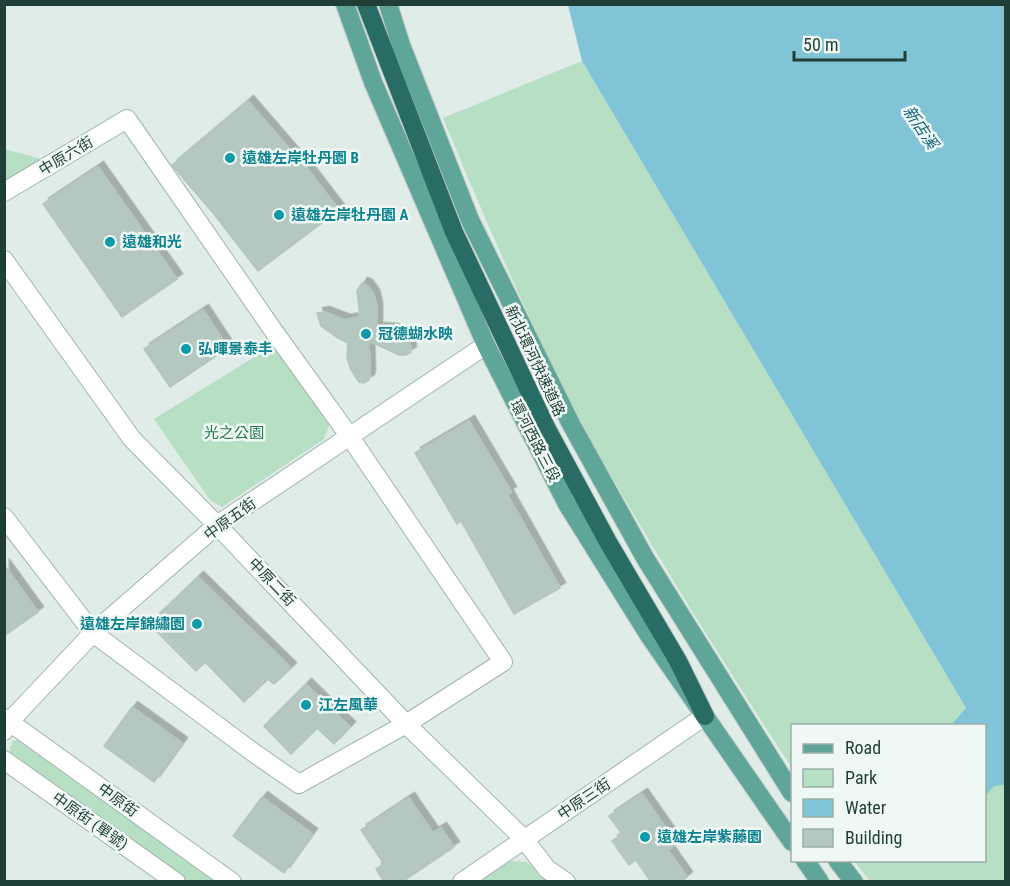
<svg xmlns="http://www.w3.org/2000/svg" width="1010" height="886" viewBox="0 0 1010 886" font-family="'Roboto Condensed','Noto Sans TC',sans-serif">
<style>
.green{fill:#b6dfc4}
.water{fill:#81c4d7}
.building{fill:#b4c7c0;stroke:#b1c6bf;stroke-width:1.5;filter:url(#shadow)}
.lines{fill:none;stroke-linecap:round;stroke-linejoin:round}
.minor-casing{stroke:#a1b4af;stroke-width:20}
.major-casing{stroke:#c0c9c7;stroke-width:20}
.highway-casing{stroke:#c0c9c7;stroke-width:20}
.minor{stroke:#fff;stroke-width:18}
.major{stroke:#5fa698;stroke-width:18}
.highway{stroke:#286c63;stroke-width:18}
.culture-dot{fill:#0f9aa8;stroke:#f0f8f5;stroke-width:2}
.labels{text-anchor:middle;stroke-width:5;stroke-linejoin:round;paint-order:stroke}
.street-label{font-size:15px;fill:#1e3e37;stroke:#f0f8f5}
.culture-label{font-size:15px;font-weight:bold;fill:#0d838f;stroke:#f0f8f5;text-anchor:start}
.park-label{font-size:15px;fill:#25784b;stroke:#f0f8f5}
.water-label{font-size:16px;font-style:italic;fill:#13667f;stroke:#f0f8f5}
</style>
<defs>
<filter id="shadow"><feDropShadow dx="5.5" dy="-5.5" stdDeviation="0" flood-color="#0004"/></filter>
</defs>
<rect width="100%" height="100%" fill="#dfece7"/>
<g class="green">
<path d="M582 61 976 725 792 726V768C727 668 663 567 604 463 541 352 492 235 443 118Z"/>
<polygon points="4,149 49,161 5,182"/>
<polygon points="274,345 330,423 324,439 222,507 210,500 154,419"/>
<polygon points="985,739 1005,770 1005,881 870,881 854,861 984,860"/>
<polygon points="17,740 215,881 187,881 10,755 10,748 13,741"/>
<polygon points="510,861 527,862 551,881 478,882"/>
</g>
<polygon class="water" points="568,5 1005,5 1005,785 994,786 986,795 984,726 951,725 966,708 582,61"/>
<g class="building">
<polygon points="248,101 298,159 299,158 339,210 258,271 214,214 172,165"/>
<polygon points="98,167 177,279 122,317 43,204"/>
<polygon points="362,283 367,285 374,295 377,307 377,328 393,329 400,333 410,343 411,352 406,355 399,355 369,341 370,375 369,380 364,383 359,382 351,370 347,358 348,343 338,338 321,326 317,313 324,312 345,320 360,317 357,291"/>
<polygon points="203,310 228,348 170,387 144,349"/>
<polygon points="469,421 511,492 507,494 560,588 514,614 461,521 457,524 415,453"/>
<polygon points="4,565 38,612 4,636"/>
<polygon points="198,577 291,668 274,684 268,679 244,702 205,662 196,671 149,624"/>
<polygon points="306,684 350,727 334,744 317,728 291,754 264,726"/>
<polygon points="132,707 182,743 154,782 104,746"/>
<polygon points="642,794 677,844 668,850 687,877 681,882 651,882 636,860 629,865 612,841 622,834 609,816"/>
<polygon points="262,797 312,834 284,873 233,836"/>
<polygon points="409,798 433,833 441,828 454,847 402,882 384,882 376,869 384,864 361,830"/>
</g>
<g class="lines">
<g class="minor-casing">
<g id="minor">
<polyline points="4,192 127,119 273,330 350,437 503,662 406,724 299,784 254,753 93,633 4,517"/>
<polyline points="4,260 132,439 217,525 406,724 524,839 547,869 566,882"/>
<polyline points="4,718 232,882"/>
<polyline points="4,731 9,722 93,633 217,525 486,345"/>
<polyline points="4,760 176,882"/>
<polyline points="462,882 705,716"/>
</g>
</g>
<g class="major-casing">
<g id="major">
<polyline points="345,4 373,82 486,345 567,504 650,637 792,842"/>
<polyline points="388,4 401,45 470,220 571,424 645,558 792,793"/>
<polyline points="805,860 820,882"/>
<polyline points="837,860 854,882"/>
</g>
</g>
<g class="highway-casing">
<polyline id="highway" points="366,4 454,232 547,429 608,542 678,661 705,716"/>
</g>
<use href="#minor" class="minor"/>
<use href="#major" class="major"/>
<use href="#highway" class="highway"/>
</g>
<g class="culture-dot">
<circle cx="230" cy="158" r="6"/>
<circle cx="279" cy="215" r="6"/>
<circle cx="110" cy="242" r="6"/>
<circle cx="366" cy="334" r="6"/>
<circle cx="186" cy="349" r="6"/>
<circle cx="197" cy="624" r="6"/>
<circle cx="306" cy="705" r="6"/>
<circle cx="645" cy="837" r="6"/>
</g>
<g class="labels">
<g class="street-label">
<text transform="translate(66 156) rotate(-31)" y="5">中原六街</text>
<text transform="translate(535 361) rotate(65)" y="5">新北環河快速道路</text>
<text transform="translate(535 441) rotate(63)" y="5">環河西路三段</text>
<text transform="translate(230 519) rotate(-36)" y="5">中原五街</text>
<text transform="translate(272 582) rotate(46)" y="5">中原二街</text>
<text transform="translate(584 799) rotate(-34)" y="5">中原三街</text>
<text transform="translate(118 800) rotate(36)" y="5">中原街</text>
<text transform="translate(90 821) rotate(35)" y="5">中原街 (單號)</text>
</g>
<g class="culture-label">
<text x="242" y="163">遠雄左岸牡丹園 B</text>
<text x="291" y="220">遠雄左岸牡丹園 A</text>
<text x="122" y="247">遠雄和光</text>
<text x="378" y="339">冠德蝴水映</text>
<text x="198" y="354">弘暉景泰丰</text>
<text x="185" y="629" text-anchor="end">遠雄左岸錦繡園</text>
<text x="318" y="710">江左風華</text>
<text x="657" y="842">遠雄左岸紫藤園</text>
</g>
<g class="park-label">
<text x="234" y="438">光之公園</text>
</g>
<g class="water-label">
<text transform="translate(921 127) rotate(56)" y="6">新店溪</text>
</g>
</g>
<rect width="1010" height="886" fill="none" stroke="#1e3e37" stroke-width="12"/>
<rect x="791" y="724" width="195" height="138" fill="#f0f8f5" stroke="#9caea9" stroke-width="1.5"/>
<rect x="803" y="744" width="30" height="9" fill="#5fa698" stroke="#9caea9" stroke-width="1.5"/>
<text x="845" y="754" font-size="18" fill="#1e3e37">Road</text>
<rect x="803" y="769" width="30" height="18" fill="#b6dfc4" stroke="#9caea9" stroke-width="1.5"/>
<text x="845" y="784" font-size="18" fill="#1e3e37">Park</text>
<rect x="803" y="799" width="30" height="18" fill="#81c4d7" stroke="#9caea9" stroke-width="1.5"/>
<text x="845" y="814" font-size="18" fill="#1e3e37">Water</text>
<rect x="803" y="829" width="30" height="18" fill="#b4c7c0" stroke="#9caea9" stroke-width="1.5"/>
<text x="845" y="844" font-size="18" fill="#1e3e37">Building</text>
<path d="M794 51v9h111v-9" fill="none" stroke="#1e3e37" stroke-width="3"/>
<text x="803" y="51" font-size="18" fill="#1e3e37" stroke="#f0f8f5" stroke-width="4.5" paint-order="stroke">50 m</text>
</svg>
